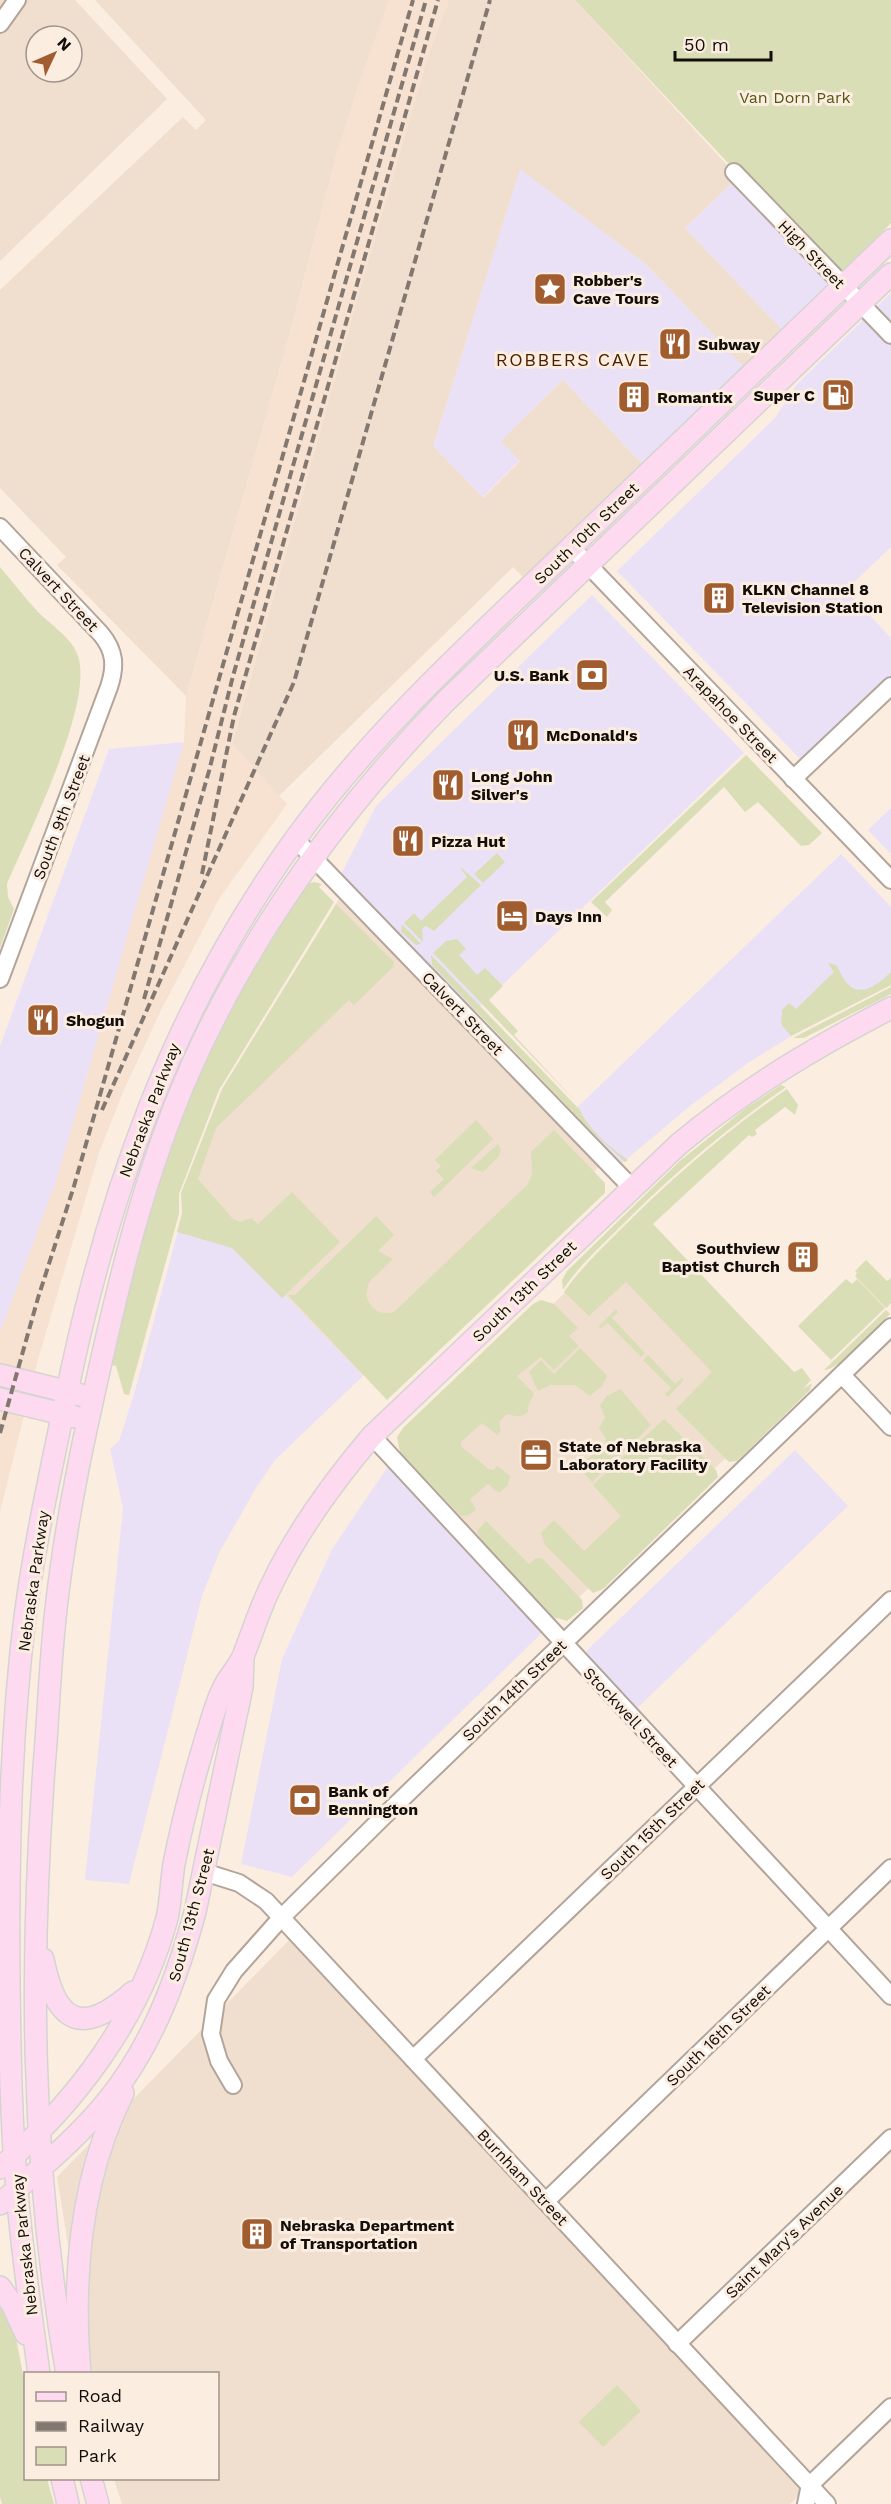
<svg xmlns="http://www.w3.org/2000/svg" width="891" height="2504" viewBox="0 0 891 2504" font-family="'Work Sans',sans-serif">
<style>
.commercial{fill:#ebe1f6}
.industrial{fill:#f0dfce;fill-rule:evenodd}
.built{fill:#f7e1d0}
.green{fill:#d9deb7}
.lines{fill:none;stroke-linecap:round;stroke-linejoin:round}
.minor-casing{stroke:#b3a59a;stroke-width:20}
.major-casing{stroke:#d5d4d3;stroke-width:24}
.minor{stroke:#fff;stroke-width:16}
.major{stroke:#fedaf0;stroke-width:21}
.rail{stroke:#827870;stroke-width:4;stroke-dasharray:9 4.5;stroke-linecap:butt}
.labels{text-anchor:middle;stroke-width:6;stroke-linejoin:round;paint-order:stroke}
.park-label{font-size:16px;fill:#53570e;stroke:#fcede1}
.street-label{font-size:16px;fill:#130e0a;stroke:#fcede1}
.poi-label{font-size:16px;font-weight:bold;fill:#130e0a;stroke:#fcede1;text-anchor:start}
.neighbourhood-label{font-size:18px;letter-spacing:1.5px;fill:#4c2000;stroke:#fcede1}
</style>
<rect width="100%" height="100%" fill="#fcede1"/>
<g class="commercial">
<polygon points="520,168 647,265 744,367 642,464 563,380 502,441 520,460 482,498 433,446"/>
<polygon points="738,177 836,278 782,330 685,228"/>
<polygon points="891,293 891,547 846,590 891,638 891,686 807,766 617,571 775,418 797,384"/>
<polygon points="592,595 744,753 468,1018 337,882 376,806"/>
<polygon points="184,742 56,1182 0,1333 0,1046 109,749"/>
<polygon points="891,808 891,854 868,830"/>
<polygon points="841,854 891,907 891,983 825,1015 748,1063 690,1106 614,1170 565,1119"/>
<polygon points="188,1194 363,1376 275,1460 256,1488 219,1553 202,1596 129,1884 85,1880 123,1508 110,1449 119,1441 134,1394"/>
<polygon points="795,1450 848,1506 630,1715 578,1659"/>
<polygon points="393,1459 548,1627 292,1877 241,1864 282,1659 332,1549"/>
</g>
<g class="industrial">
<path d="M0 0H75L167 99 0 261ZM36 36H72V72H36Z"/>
<polygon points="95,0 389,0 337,153 288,340 186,696 57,565 66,557 0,488 0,290 183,117 196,130 206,120"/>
<polygon points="449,0 575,0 738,177 685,228 782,330 744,367 647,265 520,169 433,446 483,498 520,461 501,441 563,380 642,464 525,579 513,567 279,796 232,744 362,282 428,56"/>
<polygon points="344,890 606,1161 363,1376 188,1194 203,1139"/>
<polygon points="638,1222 797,1390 548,1627 393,1459"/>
<polygon points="296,1933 810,2485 790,2504 122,2504 114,2479 218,2478 218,2374 89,2373 57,2177"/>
</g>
<polygon class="built" points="389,0 449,0 428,56 362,282 232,743 287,804 219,899 161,1010 123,1092 99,1153 37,1363 0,1512 0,1333 56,1182 184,742 186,696 288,340 337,153 358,85"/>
<g class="green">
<polygon points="575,0 891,0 891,223 836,278"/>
<path d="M0 567C13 582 25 598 38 612 51 625 72 638 78 656 94 704 28 834 7 884L8 897 14 909 0 948Z"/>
<polygon points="746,755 822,833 809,845 801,846 758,802 745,812 724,787 605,902 612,910 607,917 591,902"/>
<polygon points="497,853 505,862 483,883 474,874"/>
<polygon points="459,866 481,885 434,931 426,926 422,929 423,942 404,923 414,913 421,921 467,877"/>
<path d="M314 882 322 884 319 887 334 902 219 1090 179 1194V1214L129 1395 124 1394 116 1366 111 1365C119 1299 139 1234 162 1172 172 1143 181 1114 193 1086 224 1015 262 947 307 884Z"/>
<polygon points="336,904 394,962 393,967 354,1005 349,1000 216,1128 198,1179 233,1219 240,1222 252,1218 258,1224 292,1192 340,1242 282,1298 232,1248 177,1232 182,1213 181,1193 222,1089"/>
<polygon points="402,924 421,944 416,945 401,932"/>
<polygon points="457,939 466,949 459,955 477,975 485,968 503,986 489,1000 518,1031 514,1035 580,1106 433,953 446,941"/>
<path d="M431 955 580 1110C589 1130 611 1148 628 1160L625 1162 590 1130 432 965Z"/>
<path d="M828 963 836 965C840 971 842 977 846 982 861 1000 879 983 891 972V985L791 1036 781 1024 782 1010 789 1003 796 1009 834 972Z"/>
<polygon points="891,987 891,994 804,1038 793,1038"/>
<path d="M781 1085 786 1087C724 1130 668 1178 615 1232 597 1250 577 1268 563 1290L562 1280 567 1271 681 1160 746 1108Z"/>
<path d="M787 1089 798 1105 795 1115 785 1107 755 1130 757 1134 752 1137 749 1135 653 1224 794 1372 802 1368 811 1380 803 1389 812 1383 810 1390 737 1461 729 1462 676 1409 712 1372 626 1282 589 1316 564 1292C580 1269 600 1250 619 1231 672 1178 726 1131 787 1089Z"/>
<polygon points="476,1120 493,1139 434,1197 430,1192 444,1179 436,1171 441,1166 435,1160"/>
<path d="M554 1130 605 1183V1193L387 1400 288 1295H295L376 1216 394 1235 378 1251 393 1259 369 1282 366 1295C370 1309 380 1316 394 1312L528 1184 532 1173 531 1152Z"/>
<polygon points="498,1144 501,1150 499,1156 483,1172 471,1168"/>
<polygon points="866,1260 887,1281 891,1278 891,1303 886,1308 855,1276 857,1273 855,1271"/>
<polygon points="846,1279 852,1284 857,1279 885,1308 831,1360 798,1326"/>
<path d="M541 1300 554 1304 578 1328 569 1336 579 1346 554 1370 541 1357 517 1376 534 1394 527 1408 529 1411C520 1419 517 1416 507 1414L499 1422 501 1431 497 1435 482 1423 461 1442V1446C470 1455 480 1460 488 1469L494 1470 497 1465 510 1476 508 1485 500 1492 496 1491 488 1484 470 1499 476 1510 468 1515 461 1516 400 1452 397 1437 403 1428 533 1304Z"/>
<polygon points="616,1309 618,1312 612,1318 645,1353 641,1357 608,1323 601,1328 598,1327"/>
<path d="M886 1310 890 1314C878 1326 839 1371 824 1370Z"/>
<polygon points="580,1348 607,1376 602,1386 590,1396 575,1385 551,1385 538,1391 529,1372 541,1360 554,1374"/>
<polygon points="648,1355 675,1384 682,1378 684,1380 668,1397 665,1394 671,1388 643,1360"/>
<polygon points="620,1389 651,1425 592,1482 578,1467 605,1444 606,1438 599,1428 605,1417 600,1405 607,1396"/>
<polygon points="664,1419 716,1470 718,1477 603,1589 593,1593 545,1545 541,1533 554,1520 584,1551 621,1516 593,1485"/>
<polygon points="486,1521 529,1564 536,1558 542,1558 582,1600 583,1608 567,1621 551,1616 481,1541 477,1531"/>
<polygon points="0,2300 15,2333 25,2385 26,2478 47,2479 54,2504 2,2504 0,2497"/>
<polygon points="617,2385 641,2411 603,2447 579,2422"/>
</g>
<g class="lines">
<g class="minor-casing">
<g id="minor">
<polyline points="0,24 17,0"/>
<polyline points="734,172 891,335"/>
<path d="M0 527 101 634C115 651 116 666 109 687L0 979"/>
<polyline points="571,547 891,880"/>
<polyline points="793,779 891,686"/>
<polyline points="295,839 632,1188"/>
<polyline points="842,1375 891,1427"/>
<polyline points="372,1436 891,1996"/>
<polyline points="204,1872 239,1883 266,1901 827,2504"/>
<polyline points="413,2059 891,1600"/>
<polyline points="233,2085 219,2061 211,2034 216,2000 234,1971 281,1918 381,1819 891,1327"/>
<polyline points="546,2201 891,1868"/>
<polyline points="677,2344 891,2138"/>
<polyline points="806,2504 810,2485 891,2407"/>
</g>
</g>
<g class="major-casing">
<g id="major">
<polyline points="0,1375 81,1395"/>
<polyline points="0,1399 75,1417"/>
<path d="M43 1959C56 2024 82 2037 133 1992"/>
<path d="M0 2168C76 2103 141 2016 167 1918 171 1901 171 1882 174 1864 182 1823 193 1781 205 1741 211 1723 216 1701 225 1685 231 1674 240 1665 244 1654 253 1631 260 1608 271 1586 297 1531 333 1482 372 1436L679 1144C745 1089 815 1047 891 1008"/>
<path d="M0 2204C37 2171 78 2138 109 2099 153 2044 177 1978 195 1912L242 1687 243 1657"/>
<polyline points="0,2287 12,2304 26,2334"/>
<path d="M39 2374C31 2313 22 2252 17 2191 11 2122 10 2053 9 1983 8 1861 10 1738 25 1617 34 1548 49 1480 63 1412 104 1204 170 1011 296 838 373 732 470 644 564 554 673 449 783 345 891 240"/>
<path d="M67 2374C30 2163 29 1955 46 1742 49 1698 51 1653 56 1609 64 1538 77 1468 93 1398 118 1284 144 1173 192 1065 253 929 342 808 446 701L891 274"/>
<path d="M80 2374C72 2279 80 2179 123 2093"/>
<polyline points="62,2478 68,2504"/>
<polyline points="91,2478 98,2504"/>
</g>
</g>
<use href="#minor" class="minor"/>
<use href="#major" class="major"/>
<g class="rail">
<polyline points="202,874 234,716 438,0"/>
<polyline points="144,999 209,771 233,676 426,0"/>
<polyline points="102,1110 294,682 490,0"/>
<polyline points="0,1433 38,1298 74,1186 413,0"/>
</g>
</g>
<defs>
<g id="sight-square" transform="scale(1.725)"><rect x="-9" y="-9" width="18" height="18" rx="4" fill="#a15c2f" stroke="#fcede1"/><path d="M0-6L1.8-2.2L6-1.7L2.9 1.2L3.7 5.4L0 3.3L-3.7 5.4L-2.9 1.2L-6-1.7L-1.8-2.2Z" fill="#fff"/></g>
<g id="restaurant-square" transform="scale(1.725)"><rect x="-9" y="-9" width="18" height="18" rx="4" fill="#a15c2f" stroke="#fcede1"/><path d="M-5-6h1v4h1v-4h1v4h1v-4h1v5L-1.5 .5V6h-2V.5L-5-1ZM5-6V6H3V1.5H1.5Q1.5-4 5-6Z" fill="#fff"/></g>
<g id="fuel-square" transform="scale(1.725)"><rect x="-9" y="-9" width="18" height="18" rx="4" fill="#a15c2f" stroke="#fcede1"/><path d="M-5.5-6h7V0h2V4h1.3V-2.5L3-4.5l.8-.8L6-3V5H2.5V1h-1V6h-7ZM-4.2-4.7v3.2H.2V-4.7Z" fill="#fff"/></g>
<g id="building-square" transform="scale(1.725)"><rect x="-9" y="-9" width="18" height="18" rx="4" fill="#a15c2f" stroke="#fcede1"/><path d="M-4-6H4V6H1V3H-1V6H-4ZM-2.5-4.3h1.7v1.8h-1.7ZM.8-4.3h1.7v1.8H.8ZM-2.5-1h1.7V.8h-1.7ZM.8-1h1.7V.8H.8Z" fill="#fff"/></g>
<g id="bank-square" transform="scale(1.725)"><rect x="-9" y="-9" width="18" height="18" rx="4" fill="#a15c2f" stroke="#fcede1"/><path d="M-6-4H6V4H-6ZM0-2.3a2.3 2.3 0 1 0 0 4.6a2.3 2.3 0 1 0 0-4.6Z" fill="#fff"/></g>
<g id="hotel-square" transform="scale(1.725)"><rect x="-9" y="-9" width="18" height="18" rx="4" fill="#a15c2f" stroke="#fcede1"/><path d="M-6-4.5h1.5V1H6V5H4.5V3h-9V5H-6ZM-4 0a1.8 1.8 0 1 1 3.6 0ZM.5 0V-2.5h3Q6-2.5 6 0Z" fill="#fff"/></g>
<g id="office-square" transform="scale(1.725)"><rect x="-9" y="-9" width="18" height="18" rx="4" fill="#a15c2f" stroke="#fcede1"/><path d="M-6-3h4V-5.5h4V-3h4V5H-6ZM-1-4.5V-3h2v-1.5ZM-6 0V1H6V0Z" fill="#fff"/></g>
</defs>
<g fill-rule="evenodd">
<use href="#sight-square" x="550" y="289"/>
<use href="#restaurant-square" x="675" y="344"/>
<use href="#fuel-square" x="838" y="395"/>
<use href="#building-square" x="634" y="397"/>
<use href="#building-square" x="719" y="598"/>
<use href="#bank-square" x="592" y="675"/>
<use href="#restaurant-square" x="523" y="735"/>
<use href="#restaurant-square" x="448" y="785"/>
<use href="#restaurant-square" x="408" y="841"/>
<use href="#hotel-square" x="512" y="916"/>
<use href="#restaurant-square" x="43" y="1020"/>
<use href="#building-square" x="803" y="1257"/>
<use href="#office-square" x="536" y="1455"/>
<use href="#bank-square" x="305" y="1800"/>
<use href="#building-square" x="257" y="2234"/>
</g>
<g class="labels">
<g class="park-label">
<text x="795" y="103">Van Dorn Park</text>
</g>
<g class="street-label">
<text transform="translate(812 254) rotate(46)" y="6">High Street</text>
<text transform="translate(586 533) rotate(-44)" y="6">South 10th Street</text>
<text transform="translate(59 589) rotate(47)" y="6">Calvert Street</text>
<text transform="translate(731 714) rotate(46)" y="6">Arapahoe Street</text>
<text transform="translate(61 817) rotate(-69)" y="6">South 9th Street</text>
<text transform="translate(463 1013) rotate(46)" y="6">Calvert Street</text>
<text transform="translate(149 1110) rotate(-69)" y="6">Nebraska Parkway</text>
<text transform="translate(524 1291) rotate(-44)" y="6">South 13th Street</text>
<text transform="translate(33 1581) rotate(-82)" y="6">Nebraska Parkway</text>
<text transform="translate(514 1690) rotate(-44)" y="6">South 14th Street</text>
<text transform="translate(631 1717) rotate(47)" y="6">Stockwell Street</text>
<text transform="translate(652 1829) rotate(-44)" y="6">South 15th Street</text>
<text transform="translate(191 1915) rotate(-75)" y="6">South 13th Street</text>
<text transform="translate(718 2035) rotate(-44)" y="6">South 16th Street</text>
<text transform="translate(523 2177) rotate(47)" y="6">Burnham Street</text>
<text transform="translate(784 2241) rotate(-44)" y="6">Saint Mary's Avenue</text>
<text transform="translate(24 2245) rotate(-96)" y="6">Nebraska Parkway</text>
</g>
<g class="poi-label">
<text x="573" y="286">Robber's<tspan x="573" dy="18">Cave Tours</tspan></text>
<text x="698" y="350">Subway</text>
<text x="815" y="401" text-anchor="end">Super C</text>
<text x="657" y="403">Romantix</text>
<text x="742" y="595">KLKN Channel 8<tspan x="742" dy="18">Television Station</tspan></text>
<text x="569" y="681" text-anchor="end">U.S. Bank</text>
<text x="546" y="741">McDonald's</text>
<text x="471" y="782">Long John<tspan x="471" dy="18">Silver's</tspan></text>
<text x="431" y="847">Pizza Hut</text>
<text x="535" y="922">Days Inn</text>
<text x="66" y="1026">Shogun</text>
<text x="780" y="1254" text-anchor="end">Southview<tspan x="780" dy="18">Baptist Church</tspan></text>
<text x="559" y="1452">State of Nebraska<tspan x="559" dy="18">Laboratory Facility</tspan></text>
<text x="328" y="1797">Bank of<tspan x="328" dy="18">Bennington</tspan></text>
<text x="280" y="2231">Nebraska Department<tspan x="280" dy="18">of Transportation</tspan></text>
</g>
<g class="neighbourhood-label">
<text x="573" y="366">ROBBERS CAVE</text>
</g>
</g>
<rect x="24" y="2372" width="195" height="108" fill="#fcede1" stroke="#9f948b" stroke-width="1.5"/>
<rect x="36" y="2392" width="30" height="9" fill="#fedaf0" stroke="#9f948b" stroke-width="1.5"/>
<text x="78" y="2402" font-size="18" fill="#130e0a">Road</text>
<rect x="36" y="2422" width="30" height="9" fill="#827870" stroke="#9f948b" stroke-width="1.5"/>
<text x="78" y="2432" font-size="18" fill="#130e0a">Railway</text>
<rect x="36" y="2447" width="30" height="18" fill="#d9deb7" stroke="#9f948b" stroke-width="1.5"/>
<text x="78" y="2462" font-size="18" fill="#130e0a">Park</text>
<g transform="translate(54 54) rotate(46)"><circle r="28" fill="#fcede1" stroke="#9f948b" stroke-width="1.5"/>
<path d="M0-4.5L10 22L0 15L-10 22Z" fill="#a15c2f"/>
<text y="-9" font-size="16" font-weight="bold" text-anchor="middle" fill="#130e0a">N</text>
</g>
<path d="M675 51v9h96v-9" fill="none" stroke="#130e0a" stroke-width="3"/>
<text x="684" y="51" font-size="18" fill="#130e0a" stroke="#fcede1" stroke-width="4.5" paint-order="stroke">50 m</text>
</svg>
